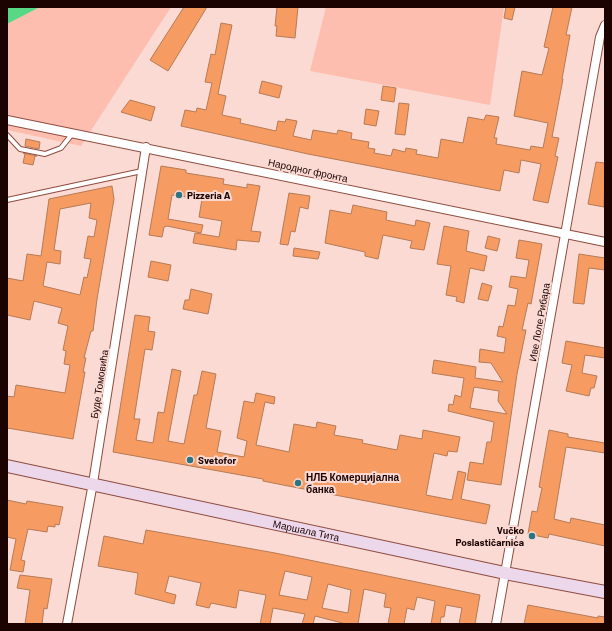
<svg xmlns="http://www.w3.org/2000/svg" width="612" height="631" viewBox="0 0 612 631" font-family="Barlow,sans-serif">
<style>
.green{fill:#fdbeb0}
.water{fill:#58d884}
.building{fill:#f69c62;stroke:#b77a55;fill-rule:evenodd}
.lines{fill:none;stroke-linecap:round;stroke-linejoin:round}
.lane-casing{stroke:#8e4c3f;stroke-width:6}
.street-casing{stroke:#8e4c3f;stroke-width:10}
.secondary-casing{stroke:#8e4c3f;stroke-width:14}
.lane{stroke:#fff;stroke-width:4}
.street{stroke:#fff;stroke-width:8}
.secondary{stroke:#edd7ea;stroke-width:12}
.poi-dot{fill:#2d7481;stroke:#fadad3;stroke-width:1.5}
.labels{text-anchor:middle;stroke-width:4;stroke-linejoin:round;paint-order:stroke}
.street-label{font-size:10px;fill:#1b0302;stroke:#fadad3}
.poi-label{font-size:10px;font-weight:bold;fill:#1b0302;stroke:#fadad3;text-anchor:start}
</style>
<rect width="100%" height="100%" fill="#fadad3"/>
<g class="green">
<polygon points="40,7 171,7 81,146 7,130 7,24"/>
<polygon points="326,7 504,7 490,105 310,71"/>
</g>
<polygon class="water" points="7,7 40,7 7,24"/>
<g class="building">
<polygon points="184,7 207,7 168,71 150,60"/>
<polygon points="277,7 298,7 295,38 276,36 277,26 275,26"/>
<polygon points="506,7 515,7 512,20 504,18"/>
<polygon points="553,7 572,7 566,35 570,35 562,79 563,79 552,137 559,138 555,156 558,157 548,203 533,200 541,164 521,160 519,173 504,170 500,191 308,154 181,126 185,110 196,112 197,108 206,110 212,83 205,82 211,54 215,55 221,23 232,25 218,94 226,96 222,115 241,119 240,123 276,131 278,121 285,122 286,119 297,121 293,136 311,140 313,130 337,134 338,130 352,133 351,139 369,142 368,148 375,149 374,153 391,156 393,149 405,152 406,148 417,150 416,154 438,158 441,139 463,143 468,117 484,120 486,115 499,117 494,138 497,138 496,144 530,150 531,146 543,148 548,123 514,116 522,71 542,75 549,48 544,47"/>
<polygon points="262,81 282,86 279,98 259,93"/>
<polygon points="383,86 396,88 394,102 381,100"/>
<polygon points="130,100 155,107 151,121 121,112"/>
<polygon points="399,103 409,104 405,135 395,134"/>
<polygon points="366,109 379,111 376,126 364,124"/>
<polygon points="26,139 40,142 39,149 25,146"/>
<polygon points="23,153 37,156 35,156 33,165 23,163 25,154"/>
<polygon points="596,162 605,163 604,207 588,204"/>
<polygon points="161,166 186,170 186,173 224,179 223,184 247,188 247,184 260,186 251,231 261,232 259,242 237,240 236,250 193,243 195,233 219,237 222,221 199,217 202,199 172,195 168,219 203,225 201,233 167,226 164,227 162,237 149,235"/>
<path d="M112 186 114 199 97 299 93 331H91L84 358H86L83 372H85L73 439 7 428V396L14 397 16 385 65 393 70 365 64 364 66 351 63 350 68 326 58 323 62 308 34 301 30 320 7 315V278L23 281 27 254 41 256 49 199ZM91 203 89 218 97 220 94 237 88 236 84 258 91 259 87 278 84 277 80 295 43 286 47 262 60 264 61 251 54 250 60 209Z"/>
<polygon points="289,193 310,196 308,209 300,207 295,232 291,231 288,245 280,244"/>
<polygon points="353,205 387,212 386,220 415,226 416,220 430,223 424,250 410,248 412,241 383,235 378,259 365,256 365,252 325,243 330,210 351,214"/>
<polygon points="444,226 469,231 466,251 487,256 484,271 470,268 464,303 456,301 457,297 446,295 451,266 437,264"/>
<polygon points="488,236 500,239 497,251 485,248"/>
<path d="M519 240 542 244 531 304 528 303 522 330H526L517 374 501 485 467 480 470 462 483 464 487 442H491L494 422 448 411 449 404 453 405 455 395 461 397 464 378 432 373 434 360 476 367 475 378 503 382 491 363 479 362 480 349 504 353 506 338 497 336 499 326 503 327 508 305 515 306 518 289 509 287 511 276 526 278 529 260 516 258ZM474 387 499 391 498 401 507 414 470 408Z"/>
<polygon points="294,248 320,252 318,259 293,256"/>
<polygon points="579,254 605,258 605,270 589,268 584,304 573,303"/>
<polygon points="151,261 171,265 168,281 148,277"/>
<polygon points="482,283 492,286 488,301 478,299"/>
<polygon points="191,289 212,294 208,314 183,309 185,300 189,300"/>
<polygon points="135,315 150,317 148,331 155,332 152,350 145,349 134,419 140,419 136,440 153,443 158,412 164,413 172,369 181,371 168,441 184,444 194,395 197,395 202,371 216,374 206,428 221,431 217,452 244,457 247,441 237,438 244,401 254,403 256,393 275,397 274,404 265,402 256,445 289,452 294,424 316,428 317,422 336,426 334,435 363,440 362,443 397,450 400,435 422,439 423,430 460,437 457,452 448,451 447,456 434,453 426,495 452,500 458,471 466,473 461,499 490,505 486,524 283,485 263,481 263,479 113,452"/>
<polygon points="566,341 605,348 605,358 585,355 582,373 597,376 594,388 591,388 589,396 566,391 572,365 562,363"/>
<polygon points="549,430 568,434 568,437 605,443 605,453 566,447 554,519 570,523 571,518 605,525 605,546 549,534 548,538 528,534 532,511 537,512 539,502 542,488 539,487"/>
<polygon points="7,500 26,504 27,501 63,507 59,525 55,524 55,527 48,526 47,532 28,529 21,560 25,561 23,572 10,570 16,539 7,537"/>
<path d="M146 530 275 553 480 595 475 624H459L462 608 446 605 444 617H441L440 624H431L435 601 417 597 414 610 407 608 404 624H388L391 608 384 607 386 594 364 589 358 624H346L315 616 313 624H302L305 614 273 608 270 624H260L266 595 239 590 236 608 211 603 209 608 196 605 201 583 169 576 165 592 176 595 174 604 135 594 138 573 98 566 104 536 143 544ZM285 571 312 577 307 600 279 595ZM328 584 351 590 348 613 322 608Z"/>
<polygon points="20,575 52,579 47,609 44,608 42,624 25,624 30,590 17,588"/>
<polygon points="528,605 598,618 598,616 605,617 605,624 524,624"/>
</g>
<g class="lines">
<g class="lane-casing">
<g id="lane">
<polyline points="7,135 20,149 45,154 61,148 73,133"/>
<polyline points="7,200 142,171"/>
</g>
</g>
<g class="street-casing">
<g id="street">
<polyline points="7,120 605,242"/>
<polyline points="67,624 93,483 146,147"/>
<polyline points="496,624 600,37 605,25"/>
</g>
</g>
<g class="secondary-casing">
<g id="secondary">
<path id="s1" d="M7 466 505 573 605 592"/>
</g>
</g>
<use href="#lane" class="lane"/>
<use href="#street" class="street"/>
<use href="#secondary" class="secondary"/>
</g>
<g class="poi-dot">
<circle cx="179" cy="195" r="4"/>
<circle cx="190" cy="460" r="4"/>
<circle cx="298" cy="483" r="4"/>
<circle cx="532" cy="536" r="4"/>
</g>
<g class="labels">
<g class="street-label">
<text transform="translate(308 170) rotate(12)" y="4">Народног фронта</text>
<text transform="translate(539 322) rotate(-80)" y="4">Иве Лоле Рибара</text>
<text transform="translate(99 384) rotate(-81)" y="4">Буде Томовића</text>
<text dy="4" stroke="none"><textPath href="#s1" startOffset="306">Маршала Тита</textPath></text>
</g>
<g class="poi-label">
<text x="187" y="199">Pizzeria A</text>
<text x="198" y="464">Svetofor</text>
<text x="306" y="481">НЛБ Комерцијална<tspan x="306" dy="12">банка</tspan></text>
<text x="524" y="534" text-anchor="end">Vučko<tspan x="524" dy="12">Poslastičarnica</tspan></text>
</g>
</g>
<rect width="612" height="631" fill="none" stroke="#1b0302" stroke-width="16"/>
</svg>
